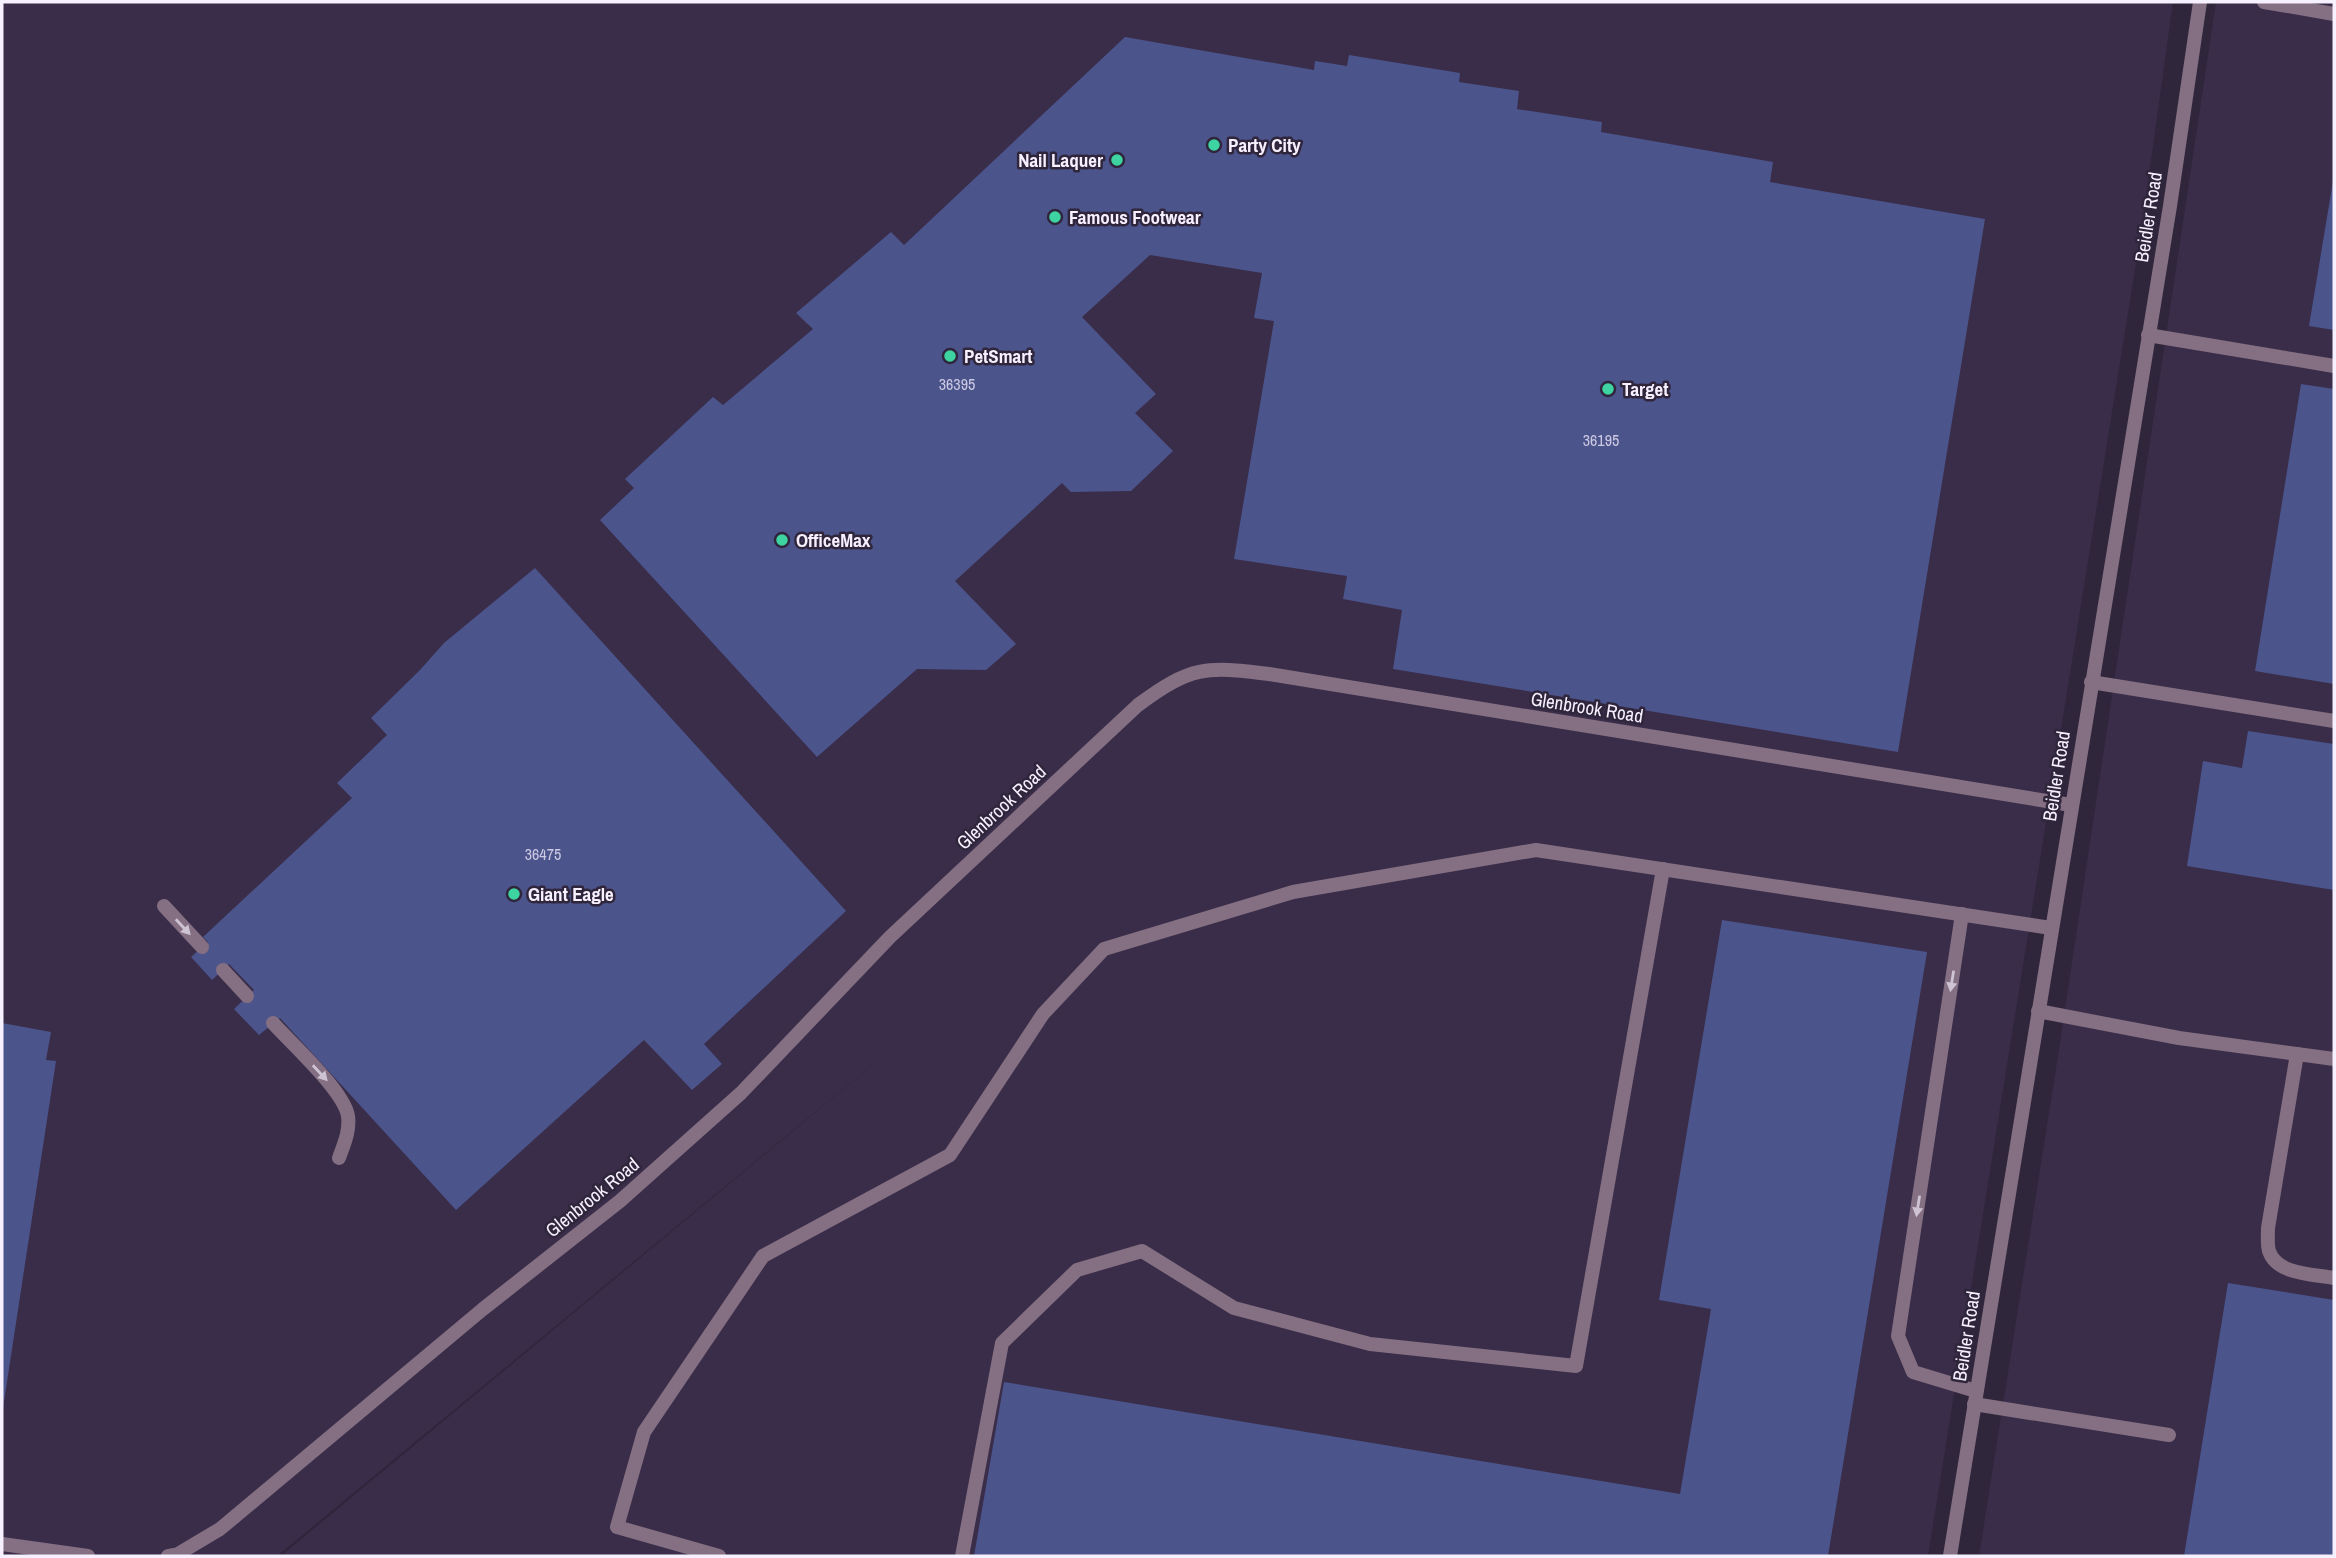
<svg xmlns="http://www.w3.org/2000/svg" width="2336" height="1558" viewBox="0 0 2336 1558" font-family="'Archivo Narrow',sans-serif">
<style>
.built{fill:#392d49}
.building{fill:#4c548c}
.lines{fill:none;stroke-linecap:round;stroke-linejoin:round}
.service{stroke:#856f82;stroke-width:14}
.minor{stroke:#856f82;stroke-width:14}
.tertiary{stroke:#856f82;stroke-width:14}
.oneway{fill:#cec3d3}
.poi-dot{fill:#3ed4a2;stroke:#2f263c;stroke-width:2.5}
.labels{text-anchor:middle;stroke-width:5;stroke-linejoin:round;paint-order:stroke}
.number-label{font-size:16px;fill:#ccc9e2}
.poi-label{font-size:19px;font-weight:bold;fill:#f6f0ff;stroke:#2f263c;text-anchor:start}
.street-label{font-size:19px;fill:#f6f0ff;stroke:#2f263c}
</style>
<rect width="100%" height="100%" fill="#2f263c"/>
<g class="built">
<polygon points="2,2 2173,2 2141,232 1928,1556 281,1556 900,1042 277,1556 2,1556"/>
<polygon points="2216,2 2334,2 2334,1556 1979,1556 2058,1056"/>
</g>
<g class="building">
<polygon points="1125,37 1314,70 1315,61 1347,66 1349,55 1460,73 1459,82 1519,91 1517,109 1602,122 1601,132 1773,162 1770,182 1985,219 1898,752 1393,669 1402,610 1343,599 1347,576 1234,559 1274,321 1254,318 1262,273 1150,255 1082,317 1156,394 1135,413 1173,451 1131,491 1071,492 1062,483 955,581 1016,644 986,670 917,669 817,757 600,520 634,488 625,479 713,397 723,405 813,329 796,313 891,232 904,245"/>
<polygon points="2333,181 2334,182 2334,330 2309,326"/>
<polygon points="2301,384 2334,389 2334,684 2255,671"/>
<polygon points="535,568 846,911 704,1044 722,1064 692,1090 644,1040 456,1210 280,1018 259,1035 234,1009 254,990 229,964 212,980 191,957 208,942 203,937 352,798 337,783 387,735 371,718 420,670 444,643"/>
<polygon points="2248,731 2334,744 2334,890 2187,866 2203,761 2242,768"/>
<polygon points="1722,920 1927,952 1828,1556 974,1556 1004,1382 1680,1494 1711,1309 1659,1300"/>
<polygon points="2,1023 51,1032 46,1060 56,1061 3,1408"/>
<polygon points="2228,1283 2334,1300 2334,1556 2184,1556"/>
</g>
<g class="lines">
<g class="service">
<polyline points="2264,2 2334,14"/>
<polyline points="2148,335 2334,366"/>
<polyline points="2091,682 2334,721"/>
<polyline points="164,906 202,947"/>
<polyline points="1962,914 1898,1336 1913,1372 1976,1391"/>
<polyline points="223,970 247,996"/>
<polyline points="2038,1011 2179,1038 2334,1059"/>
<path d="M273 1023C291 1043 344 1091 348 1116 350 1131 344 1144 339 1158"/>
<path d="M2297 1054 2268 1228C2268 1235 2267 1244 2269 1251 2277 1275 2313 1274 2334 1278"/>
<polyline points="1974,1404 2169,1435"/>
<polyline points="719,1556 617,1527 644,1432 763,1256 950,1155 1043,1014 1104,949 1293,892 1536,850 2051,928"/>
<polyline points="962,1556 1002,1343 1077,1270 1142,1251 1234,1308 1370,1344 1576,1366 1663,869"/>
</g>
<g class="minor">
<polyline points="2,1544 88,1556"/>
<path d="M168 1556 178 1554 220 1529 483 1309 620 1201 741 1093 890 937 1138 705C1191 666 1205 666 1269 674L2071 805"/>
</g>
<polyline class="tertiary" points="1950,1556 2170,206 2200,2"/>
</g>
<defs><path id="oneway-solid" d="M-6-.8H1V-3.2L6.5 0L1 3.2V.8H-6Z" transform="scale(1.75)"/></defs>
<g class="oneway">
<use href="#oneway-solid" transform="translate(183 927) rotate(47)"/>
<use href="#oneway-solid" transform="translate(1952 981) rotate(99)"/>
<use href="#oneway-solid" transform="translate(320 1073) rotate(47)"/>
<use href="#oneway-solid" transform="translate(1918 1206) rotate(99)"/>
</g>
<g class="poi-dot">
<circle cx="1214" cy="145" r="7"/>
<circle cx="1117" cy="160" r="7"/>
<circle cx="1055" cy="217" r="7"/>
<circle cx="950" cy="356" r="7"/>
<circle cx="1608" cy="389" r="7"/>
<circle cx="782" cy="540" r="7"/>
<circle cx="514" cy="894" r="7"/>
</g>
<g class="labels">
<g class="number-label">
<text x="957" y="390">36395</text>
<text x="1601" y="446">36195</text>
<text x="543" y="860">36475</text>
</g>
<g class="poi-label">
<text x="1228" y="152">Party City</text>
<text x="1103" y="167" text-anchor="end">Nail Laquer</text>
<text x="1069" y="224">Famous Footwear</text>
<text x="964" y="363">PetSmart</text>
<text x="1622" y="396">Target</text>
<text x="796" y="547">OfficeMax</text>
<text x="528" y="901">Giant Eagle</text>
</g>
<g class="street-label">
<text transform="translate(2148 217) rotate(-81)" y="7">Beidler Road</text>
<text transform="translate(1587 707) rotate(9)" y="7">Glenbrook Road</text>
<text transform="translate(2056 776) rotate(-81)" y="7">Beidler Road</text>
<text transform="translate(1001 807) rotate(-43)" y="7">Glenbrook Road</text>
<text transform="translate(592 1197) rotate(-39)" y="7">Glenbrook Road</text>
<text transform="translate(1966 1336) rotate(-81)" y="7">Beidler Road</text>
</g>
</g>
<rect width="2336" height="1558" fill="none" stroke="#f6f0ff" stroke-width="7"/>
</svg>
